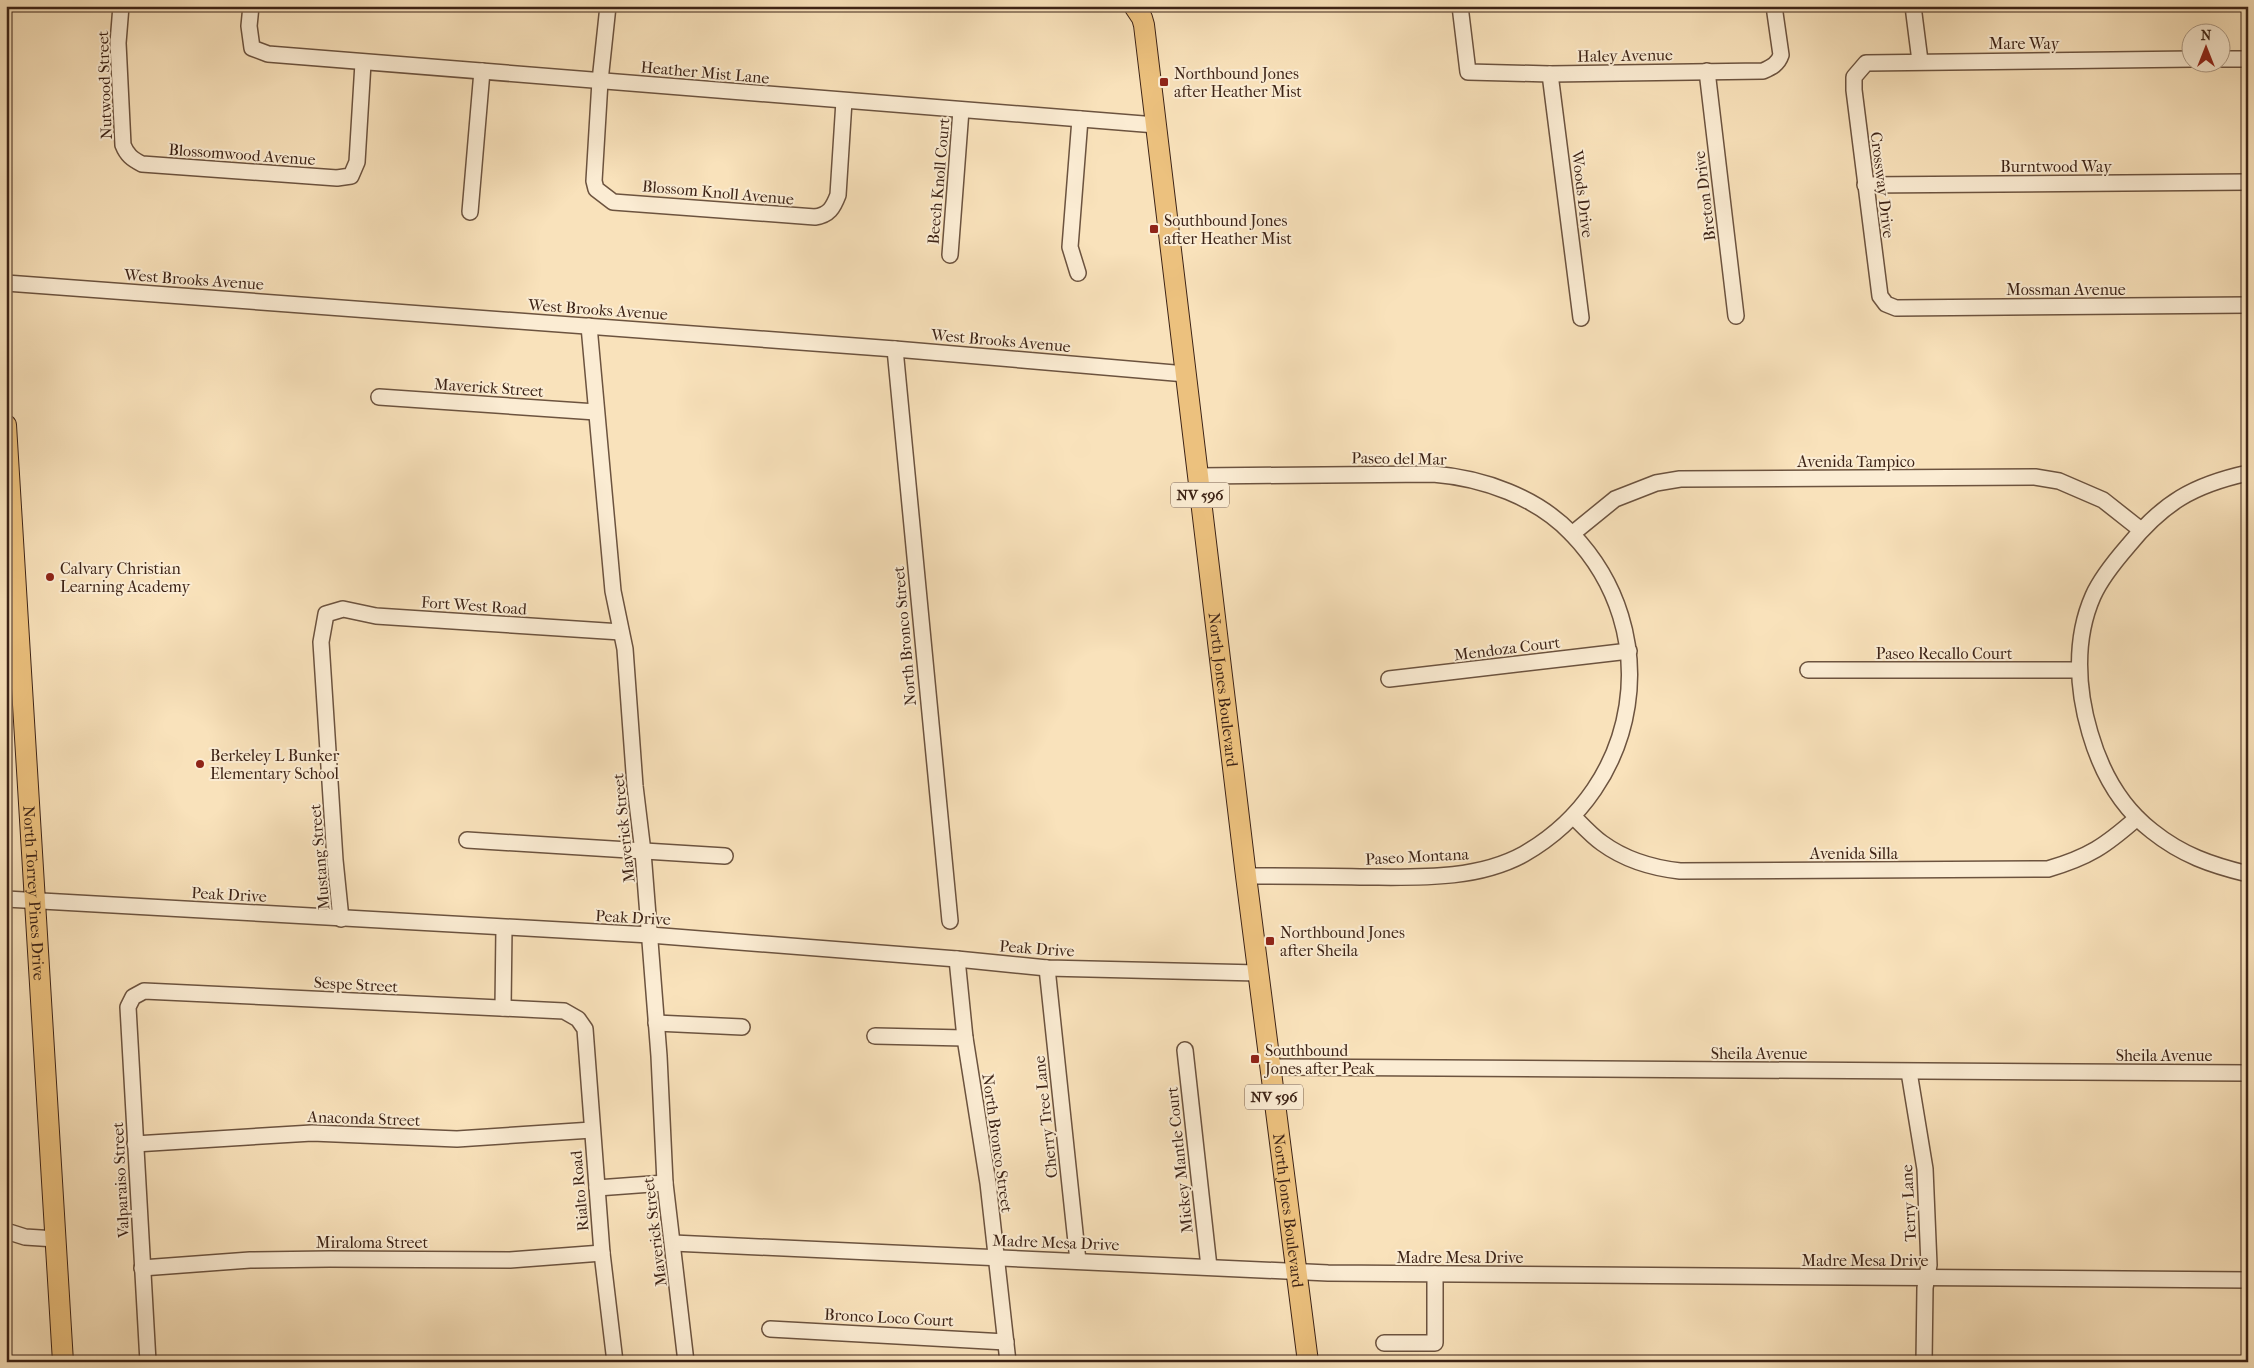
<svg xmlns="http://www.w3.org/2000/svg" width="2254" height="1368" viewBox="0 0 2254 1368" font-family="'IM FELL French Canon',serif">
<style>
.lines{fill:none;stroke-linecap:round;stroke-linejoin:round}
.minor-casing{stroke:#6c533f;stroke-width:18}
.major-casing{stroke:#3d2316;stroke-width:22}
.minor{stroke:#fbecd3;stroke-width:15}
.major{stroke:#ecc17e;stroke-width:20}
.poi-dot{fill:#8f2418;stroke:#fbecd3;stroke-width:2}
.labels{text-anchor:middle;stroke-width:4;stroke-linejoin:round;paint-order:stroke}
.shield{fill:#fbecd3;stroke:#765f4f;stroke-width:1}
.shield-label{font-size:15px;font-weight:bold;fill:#3d2316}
.street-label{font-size:16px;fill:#3d2316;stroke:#fbecd3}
.poi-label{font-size:16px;fill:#3d2316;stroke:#fbecd3;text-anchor:start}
</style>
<rect width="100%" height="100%" fill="#f9e2bb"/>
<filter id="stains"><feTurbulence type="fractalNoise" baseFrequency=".004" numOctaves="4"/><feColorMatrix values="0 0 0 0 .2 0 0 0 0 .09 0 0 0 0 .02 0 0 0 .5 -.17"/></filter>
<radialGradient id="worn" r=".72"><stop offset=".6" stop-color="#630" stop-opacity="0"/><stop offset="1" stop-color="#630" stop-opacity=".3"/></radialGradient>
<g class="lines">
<g class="minor-casing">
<g id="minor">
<path d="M121 6 118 43 123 145C127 155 132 159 142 164L337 178 351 176 357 162 363 63"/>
<polyline points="251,6 249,26 252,48 268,54 1156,125"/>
<path d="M608 6 600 81 594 181 596 189 613 202 815 217C829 215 833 208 838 195L844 101"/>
<path d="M1460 6 1468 72 1550 74 1763 71C1772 67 1778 64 1781 55L1774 6"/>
<polyline points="1913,6 1920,61"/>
<polyline points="2192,59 1866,63 1854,77 1854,90 1880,296 1886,304 1896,308 2248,305"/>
<polyline points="2222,59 2248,59"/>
<polyline points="1707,71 1736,316"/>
<polyline points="1550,74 1581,318"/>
<polyline points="1865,185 2248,182"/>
<polyline points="470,212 482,71"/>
<polyline points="950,255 961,110"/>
<polyline points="1078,273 1070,247 1080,119"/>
<polyline points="6,283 895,349 1186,374"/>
<polyline points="589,326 613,591 625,649 635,786 643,852 659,1056 665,1183 686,1362"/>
<polyline points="895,349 950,921"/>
<polyline points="379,397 596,412"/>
<path d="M2248 473C2193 485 2163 503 2128 546 2115 561 2101 578 2093 596 2074 639 2077 689 2090 733 2101 771 2121 807 2152 831 2182 855 2211 865 2248 874"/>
<path d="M1198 476 1433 474C1483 478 1537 497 1572 534 1666 632 1641 787 1524 854 1475 881 1414 877 1360 877 1322 876 1284 876 1246 876"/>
<polyline points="1572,534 1615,499 1656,483 1680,479 2035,477 2059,481 2103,500 2141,530"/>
<polyline points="1808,670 2079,670"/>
<polyline points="1389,679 1629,651"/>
<path d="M1573 816C1582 825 1592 836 1602 843 1624 859 1653 868 1680 871L2048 869C2089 857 2105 846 2137 818"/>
<polyline points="467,840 725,856"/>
<polyline points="6,899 650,935 957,959 1047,968 1258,973"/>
<polyline points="341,919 335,860 321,642 326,614 343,609 376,616 621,632"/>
<polyline points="957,959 965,1038 988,1183 1008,1362"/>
<polyline points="1047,968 1078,1261"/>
<polyline points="503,1008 504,928"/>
<polyline points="656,1023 742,1027"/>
<polyline points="875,1036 965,1038"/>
<polyline points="1185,1050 1209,1267"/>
<polyline points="1270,1067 2248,1073"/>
<polyline points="1909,1072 1925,1169 1929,1265 1925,1288 1924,1362"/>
<polyline points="135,1144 312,1133 457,1139 592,1130"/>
<polyline points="597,1188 665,1183"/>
<polyline points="6,1231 25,1237 56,1239"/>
<polyline points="673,1243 1328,1273 2248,1280"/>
<polyline points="142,1268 250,1260 330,1259 510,1260 602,1253"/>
<polyline points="770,1329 1006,1342"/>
<polyline points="1384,1343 1435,1343 1435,1274"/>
<polyline points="148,1362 128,1007 133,997 144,991 564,1011 578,1019 585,1029 602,1253 615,1362"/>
</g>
</g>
<g class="major-casing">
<g id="major">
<path id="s1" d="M1134 6 1142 18 1144 25 1246 876 1308 1362"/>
<path id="s2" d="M6 425 63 1362"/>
</g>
</g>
<use href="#minor" class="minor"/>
<use href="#major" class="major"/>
</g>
<g class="poi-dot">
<rect x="1159" y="77" width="10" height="10" rx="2.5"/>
<rect x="1149" y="224" width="10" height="10" rx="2.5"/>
<circle cx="50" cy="577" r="5"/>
<circle cx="200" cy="764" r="5"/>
<rect x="1265" y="936" width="10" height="10" rx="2.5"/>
<rect x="1250" y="1054" width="10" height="10" rx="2.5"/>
</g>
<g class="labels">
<g class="shield">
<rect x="1171" y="482.5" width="58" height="25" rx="4"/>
<rect x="1245" y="1084.5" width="58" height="25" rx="4"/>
</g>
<g class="shield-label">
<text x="1200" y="500">NV 596</text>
<text x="1274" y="1102">NV 596</text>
</g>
<g class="street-label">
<text x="2024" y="49">Mare Way</text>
<text transform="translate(1625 55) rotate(-1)" y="6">Haley Avenue</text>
<text transform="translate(705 72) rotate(5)" y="6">Heather Mist Lane</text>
<text transform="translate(104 85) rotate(-92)" y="6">Nutwood Street</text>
<text transform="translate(242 154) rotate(4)" y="6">Blossomwood Avenue</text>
<text x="2056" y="172">Burntwood Way</text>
<text transform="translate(938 181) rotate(-85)" y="6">Beech Knoll Court</text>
<text transform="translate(1883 185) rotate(83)" y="6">Crossway Drive</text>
<text transform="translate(718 192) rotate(5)" y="6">Blossom Knoll Avenue</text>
<text transform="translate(1583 194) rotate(83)" y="6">Woods Drive</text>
<text transform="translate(1704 196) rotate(-97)" y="6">Breton Drive</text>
<text transform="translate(194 279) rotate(4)" y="6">West Brooks Avenue</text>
<text x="2066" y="295">Mossman Avenue</text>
<text transform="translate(598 309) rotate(4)" y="6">West Brooks Avenue</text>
<text transform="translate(1001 340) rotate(5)" y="6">West Brooks Avenue</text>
<text transform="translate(489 387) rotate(4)" y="6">Maverick Street</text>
<text transform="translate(1399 458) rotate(1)" y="6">Paseo del Mar</text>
<text x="1856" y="467">Avenida Tampico</text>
<text transform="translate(474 605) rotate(4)" y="6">Fort West Road</text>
<text transform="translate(904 636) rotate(-95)" y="6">North Bronco Street</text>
<text transform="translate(1507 648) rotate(-7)" y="6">Mendoza Court</text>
<text x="1944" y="659">Paseo Recallo Court</text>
<text dy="6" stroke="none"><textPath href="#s1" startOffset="691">North Jones Boulevard</textPath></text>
<text transform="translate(623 828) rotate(-96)" y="6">Maverick Street</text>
<text x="1854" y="859">Avenida Silla</text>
<text transform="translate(1417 856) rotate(-3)" y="6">Paseo Montana</text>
<text transform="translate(319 857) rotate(-95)" y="6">Mustang Street</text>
<text dy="6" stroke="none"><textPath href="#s2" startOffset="469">North Torrey Pines Drive</textPath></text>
<text transform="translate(229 894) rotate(3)" y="6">Peak Drive</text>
<text transform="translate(633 917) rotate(3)" y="6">Peak Drive</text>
<text transform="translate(1037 948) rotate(4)" y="6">Peak Drive</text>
<text transform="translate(356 984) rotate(3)" y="6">Sespe Street</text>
<text x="1759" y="1059">Sheila Avenue</text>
<text x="2164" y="1061">Sheila Avenue</text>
<text transform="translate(1045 1117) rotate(-96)" y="6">Cherry Tree Lane</text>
<text transform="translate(364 1118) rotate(2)" y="6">Anaconda Street</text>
<text transform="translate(998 1143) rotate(82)" y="6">North Bronco Street</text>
<text transform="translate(1179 1160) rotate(-96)" y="6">Mickey Mantle Court</text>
<text transform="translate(120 1180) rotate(-93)" y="6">Valparaiso Street</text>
<text transform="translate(579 1191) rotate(-95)" y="6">Rialto Road</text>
<text transform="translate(1908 1203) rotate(-93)" y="6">Terry Lane</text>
<text dy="6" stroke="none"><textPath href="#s1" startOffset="1216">North Jones Boulevard</textPath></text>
<text transform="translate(654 1232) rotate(-97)" y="6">Maverick Street</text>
<text x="372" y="1248">Miraloma Street</text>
<text transform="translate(1056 1242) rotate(2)" y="6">Madre Mesa Drive</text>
<text x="1460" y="1263">Madre Mesa Drive</text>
<text x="1865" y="1266">Madre Mesa Drive</text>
<text transform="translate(889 1317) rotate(3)" y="6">Bronco Loco Court</text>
</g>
<g class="poi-label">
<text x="1174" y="79">Northbound Jones<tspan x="1174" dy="18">after Heather Mist</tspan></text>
<text x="1164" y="226">Southbound Jones<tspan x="1164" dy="18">after Heather Mist</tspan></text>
<text x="60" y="574">Calvary Christian<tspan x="60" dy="18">Learning Academy</tspan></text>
<text x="210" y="761">Berkeley L Bunker<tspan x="210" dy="18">Elementary School</tspan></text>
<text x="1280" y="938">Northbound Jones<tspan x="1280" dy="18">after Sheila</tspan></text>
<text x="1265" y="1056">Southbound<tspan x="1265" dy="18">Jones after Peak</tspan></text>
</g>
</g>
<rect width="2254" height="1368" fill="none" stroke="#f9e2bb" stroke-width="25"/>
<rect x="8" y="8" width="2239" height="1353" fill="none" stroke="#3d2316" stroke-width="2.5"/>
<rect x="12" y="12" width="2229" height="1343" fill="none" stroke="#3d2316"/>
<g transform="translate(2206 48)"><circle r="24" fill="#fbecd3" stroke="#af9c87"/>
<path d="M0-4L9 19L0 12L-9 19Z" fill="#8f2418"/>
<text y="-8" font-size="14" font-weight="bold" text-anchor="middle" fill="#3d2316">N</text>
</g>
<rect width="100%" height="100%" filter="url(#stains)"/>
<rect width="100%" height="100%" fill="url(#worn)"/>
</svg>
